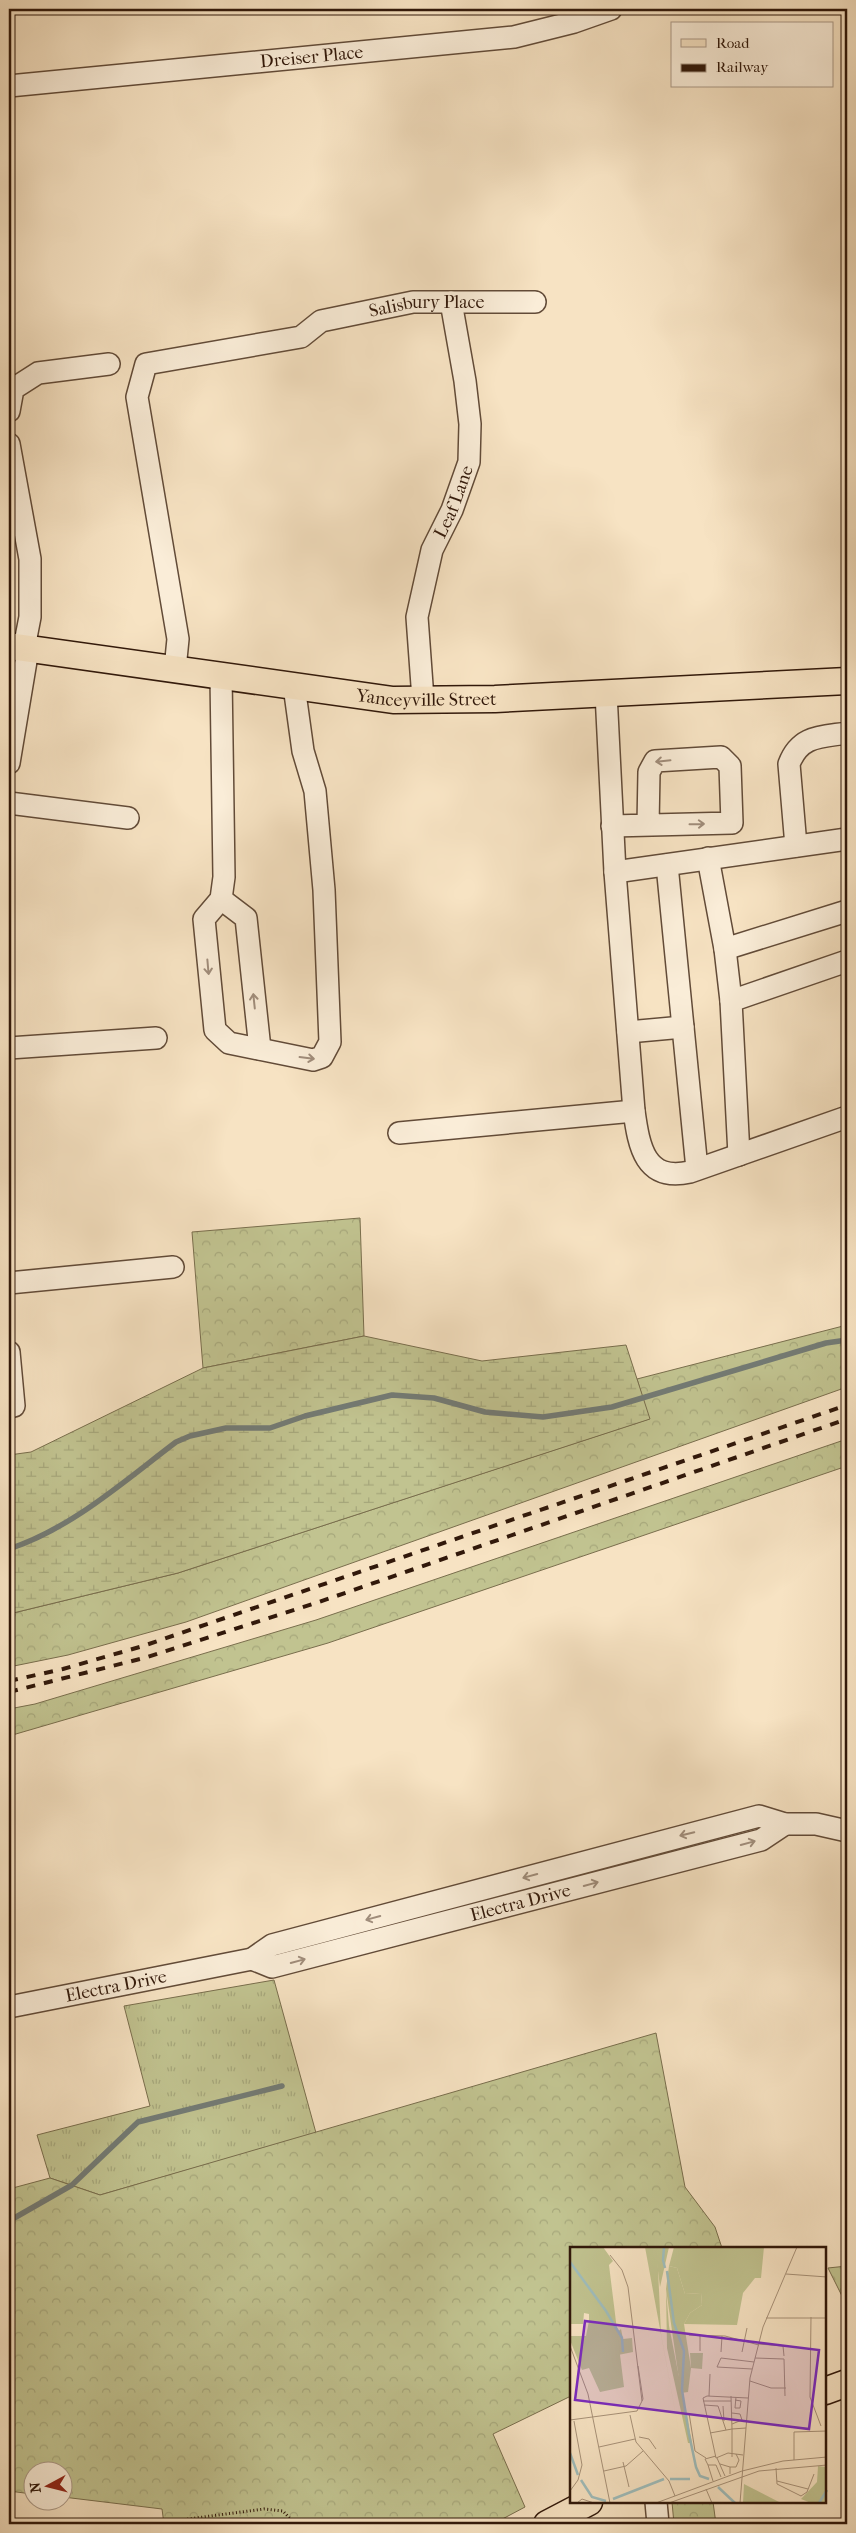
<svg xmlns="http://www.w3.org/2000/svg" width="856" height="2533" viewBox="0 0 856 2533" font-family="'IM FELL French Canon',serif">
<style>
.grass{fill:url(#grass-tufts);stroke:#796e4d}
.forest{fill:url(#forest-crowns);stroke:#796e4d}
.wetland{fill:url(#wetland-marsh);stroke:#796e4d}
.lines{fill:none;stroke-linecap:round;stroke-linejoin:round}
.stream{stroke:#737b75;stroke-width:5.5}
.minor-casing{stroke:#624b38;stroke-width:24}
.major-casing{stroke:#31180a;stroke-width:29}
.path{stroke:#31180a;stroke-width:3;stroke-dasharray:1 2.5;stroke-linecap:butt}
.minor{stroke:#faedd8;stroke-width:21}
.major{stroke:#f7e3c3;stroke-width:26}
.rail{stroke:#31180a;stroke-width:4;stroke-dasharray:9 9;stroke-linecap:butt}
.oneway{stroke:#a08d7b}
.labels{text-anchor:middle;stroke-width:5;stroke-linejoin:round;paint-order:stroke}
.street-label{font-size:18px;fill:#31180a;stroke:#faedd8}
.inset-river{fill:none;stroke:#9fbdbc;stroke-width:2.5}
.inset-road{fill:none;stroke:#a89279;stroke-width:1}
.view{fill:#7b2cbf;fill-opacity:0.15;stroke:#7b2cbf;stroke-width:2.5}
.inset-edge{fill:none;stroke:#31180a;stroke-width:2.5}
</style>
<defs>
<pattern id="grass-tufts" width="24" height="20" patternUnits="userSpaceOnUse" patternTransform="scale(1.25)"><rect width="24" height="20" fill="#c1c390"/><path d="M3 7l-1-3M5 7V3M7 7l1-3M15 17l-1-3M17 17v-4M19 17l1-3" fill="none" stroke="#a6a77b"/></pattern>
<pattern id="forest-crowns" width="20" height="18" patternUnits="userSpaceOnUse" patternTransform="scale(1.25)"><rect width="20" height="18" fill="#c1c390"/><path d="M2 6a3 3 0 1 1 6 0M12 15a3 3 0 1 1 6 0" fill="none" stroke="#a6a77b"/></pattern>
<pattern id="wetland-marsh" width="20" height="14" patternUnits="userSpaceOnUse" patternTransform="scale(1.25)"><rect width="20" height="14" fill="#c1c390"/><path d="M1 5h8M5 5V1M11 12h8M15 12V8" fill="none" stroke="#a6a77b"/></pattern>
</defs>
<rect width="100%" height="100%" fill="#f7e3c3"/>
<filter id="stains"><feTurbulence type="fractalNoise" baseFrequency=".004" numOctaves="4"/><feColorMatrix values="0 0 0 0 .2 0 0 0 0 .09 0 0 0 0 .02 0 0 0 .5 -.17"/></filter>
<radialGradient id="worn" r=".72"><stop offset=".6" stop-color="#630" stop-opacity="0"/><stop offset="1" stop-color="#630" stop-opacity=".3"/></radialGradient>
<polygon class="grass" points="274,1980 316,2133 100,2195 50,2178 37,2135 150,2106 124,2006"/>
<g class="forest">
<polygon points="360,1218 364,1336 203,1368 192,1232"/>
<polygon points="847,1325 847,1387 186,1622 68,1655 9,1667 9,1614 178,1573 649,1419 637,1379"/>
<polygon points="847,1439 847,1466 328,1643 9,1736 9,1709 35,1704 316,1620"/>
<polygon points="656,2033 685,2187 715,2227 722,2248 571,2248 571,2396 493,2434 525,2507 493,2524 164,2524 162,2509 63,2497 62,2470 32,2470 32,2494 9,2491 9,2189 50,2178 100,2195"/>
<polygon points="847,2266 847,2306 828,2268"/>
<polygon points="672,2502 713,2502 716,2524 674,2524"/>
</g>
<polygon class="wetland" points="364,1336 482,1361 626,1345 650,1419 178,1573 9,1614 9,1455 31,1452 203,1368"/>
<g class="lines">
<g class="stream">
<path d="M9 1549C72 1528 123 1482 176 1442L190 1436 226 1428H270L305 1416 392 1395 434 1398 485 1412 543 1417 612 1407 826 1343 847 1340"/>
<polyline points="9,2221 72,2185 138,2122 282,2086"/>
</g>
<g class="minor-casing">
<g id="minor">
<path id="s1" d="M9 86 514 37 574 22 611 9"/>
<polyline points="9,411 13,389 38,373 109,364"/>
<polyline points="9,444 30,559 30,617 24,648"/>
<path id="s2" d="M175 669 178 639 137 397 146 364 301 337 321 321 413 302H535"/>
<polyline points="221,676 224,877 221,899 204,919 215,1030 229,1043 313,1060 322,1057 330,1042 324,890 315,791 303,751 294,686"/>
<path d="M606 693 615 872 634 1111C639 1147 645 1182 690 1172L847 1117"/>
<path id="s3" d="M423 699 417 617 432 550 452 510 469 462 470 424 465 381 451 302"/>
<polyline points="9,763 28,649"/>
<polyline points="9,803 128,818"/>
<polyline points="612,826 732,823 730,766 721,757 655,761 649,772 648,825"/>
<path d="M796 846 789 764C800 735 821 737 847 733"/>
<polyline points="708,858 725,949 731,1001"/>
<polyline points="667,865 697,1169"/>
<polyline points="615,872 847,839"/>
<polyline points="221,899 246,918 260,1049"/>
<polyline points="725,949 847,911"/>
<polyline points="628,1032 683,1027"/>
<polyline points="9,1048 156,1038"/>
<polyline points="399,1133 634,1111"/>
<polyline points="739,1155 731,1001 847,961"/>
<polyline points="9,1283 173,1267"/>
<polyline points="9,1352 14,1406"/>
<path id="s4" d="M252 1959 272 1967 761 1840 785 1824"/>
<path id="s5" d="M9 2007 252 1959 272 1945 759 1816 785 1824H816L847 1831"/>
<polyline points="656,2502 658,2524"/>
</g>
</g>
<g class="major-casing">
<g id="major">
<path id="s6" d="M9 646 393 700 495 699 847 681"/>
<polyline points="825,2391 847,2383"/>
<polyline points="547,2524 589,2502"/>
</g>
</g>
<polyline class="path" points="41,2524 88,2520 150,2524 264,2509 283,2511 295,2524"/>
<use href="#minor" class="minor"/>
<use href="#major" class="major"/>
<g class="rail">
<polyline points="9,1681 63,1669 143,1646 847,1405"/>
<polyline points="9,1692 144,1658 319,1602 847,1419"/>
</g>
</g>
<defs><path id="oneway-shaft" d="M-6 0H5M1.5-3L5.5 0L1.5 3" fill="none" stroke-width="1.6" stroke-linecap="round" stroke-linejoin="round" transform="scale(1.25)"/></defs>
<g class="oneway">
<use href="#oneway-shaft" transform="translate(663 761) rotate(174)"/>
<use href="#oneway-shaft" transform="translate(697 824) rotate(-1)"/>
<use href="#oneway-shaft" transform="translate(208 967) rotate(85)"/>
<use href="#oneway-shaft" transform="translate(254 1001) rotate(-96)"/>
<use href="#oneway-shaft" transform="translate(307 1058) rotate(7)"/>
<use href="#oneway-shaft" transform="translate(687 1834) rotate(166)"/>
<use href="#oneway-shaft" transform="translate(748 1843) rotate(-15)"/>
<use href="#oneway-shaft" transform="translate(530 1876) rotate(165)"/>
<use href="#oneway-shaft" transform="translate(591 1884) rotate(-15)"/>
<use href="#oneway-shaft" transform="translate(373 1918) rotate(165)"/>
<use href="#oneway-shaft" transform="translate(298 1961) rotate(-15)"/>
</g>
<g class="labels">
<g class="street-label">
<text dy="6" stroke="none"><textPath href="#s1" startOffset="304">Dreiser Place</textPath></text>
<text dy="6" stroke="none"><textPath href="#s2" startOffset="600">Salisbury Place</textPath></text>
<text dy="6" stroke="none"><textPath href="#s3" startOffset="204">Leaf Lane</textPath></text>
<text dy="6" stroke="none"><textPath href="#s6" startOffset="421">Yanceyville Street</textPath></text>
<text dy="6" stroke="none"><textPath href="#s4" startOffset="278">Electra Drive</textPath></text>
<text dy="6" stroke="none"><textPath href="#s5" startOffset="109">Electra Drive</textPath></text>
</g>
</g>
<g transform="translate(570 2247)">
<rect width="256" height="256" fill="#f7e3c3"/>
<path d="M51 82 53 92 62 91 63 105 48 108 45 87Z" fill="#c1c390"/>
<path d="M0 0H33L43 14 39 18 54 140 30 145 19 121 12 123 0 93V89H16L19 74V67L14 66 13 77H0ZM75 0H87L91 87 110 191ZM104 0H194L191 31H185L173 46 167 78 114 77 120 66 132 58 131 46 115 47 107 21 99 19ZM96 42 99 79 122 196H118L97 101ZM120 106H133L132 122 121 121ZM248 219 256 220V256H241L231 252 247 235Z" fill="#c1c390"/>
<path d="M87 0H99L90 40 87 16 82 10ZM99 19 107 21 115 47 131 46 132 58 120 66 114 77 121 121 118 145 111 146 96 42ZM174 237 211 256H173Z" fill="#c1c390"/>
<path class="inset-river" d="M94 0 93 13 95 21M0 15 36 64 52 91 53 105M97 24 104 76 114 104 112 143 119 187 126 220 130 229 139 232M0 206 8 228M100 232H120M11 233 22 250 36 254M148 240 165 256M43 252 94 232M249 256 257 243"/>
<path class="inset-road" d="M40 8 52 23 58 40 72 154M216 27 257 30M241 70 240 150 251 179M196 71H257M119 88 155 89 189 98M189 97 213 99 214 109M0 99 18 147 40 256M130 104V88M151 105 152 89M172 105 177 81M185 111 214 112 215 149M182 122 147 120 151 111 184 115M180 134 201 141H216M139 149 140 127M161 149 162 182 176 181M165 153 171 154 170 161H165L166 150M133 154H161M134 158 148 159 156 183M153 159 154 174M119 166 125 204 136 211M162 166 170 167 172 173 162 177M60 168 66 195 99 234 105 249M0 173 67 164 73 152 68 119M140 186 162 182V210M69 190 79 192 86 202M29 200 65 192M173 208 158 206 146 211 133 151 137 149 178 151M147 211 155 229M224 213V185L257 184M53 215 59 240M150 217 160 220V227M138 218 135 212 146 209M160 220H166L169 213 166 207M206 221 207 237 231 249 237 245 244 227M34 224 56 219 73 204M143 234 138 218H146L151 230M207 234 238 242M136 242 142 256M0 244 8 233 12 218 4 174M7 256 12 252 24 256M86 256 172 224 213 214 257 210M99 256 189 224 257 218M170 256 180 131 193 80 227 0"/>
<path class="view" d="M15 74 249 103 239 182 5 153Z"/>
<rect width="256" height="256" class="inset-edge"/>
</g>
<rect width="856" height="2533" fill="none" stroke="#f7e3c3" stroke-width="30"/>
<rect x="10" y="10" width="836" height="2513" fill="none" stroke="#31180a" stroke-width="2.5"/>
<rect x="15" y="15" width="826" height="2503" fill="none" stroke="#31180a"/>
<rect x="671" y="22" width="162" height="65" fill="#faedd8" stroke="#aa9886"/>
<rect x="681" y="39" width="25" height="8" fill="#f7e3c3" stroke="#aa9886"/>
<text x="716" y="48" font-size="15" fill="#31180a">Road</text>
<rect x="681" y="64" width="25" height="8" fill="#31180a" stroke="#aa9886"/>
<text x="716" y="72" font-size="15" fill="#31180a">Railway</text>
<g transform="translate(48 2486) rotate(263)"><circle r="24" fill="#faedd8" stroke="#aa9886"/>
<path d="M0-4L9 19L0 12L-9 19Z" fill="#8f2418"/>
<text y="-8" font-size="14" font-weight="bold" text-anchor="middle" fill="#31180a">N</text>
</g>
<rect width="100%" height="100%" filter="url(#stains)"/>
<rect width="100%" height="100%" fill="url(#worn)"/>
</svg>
